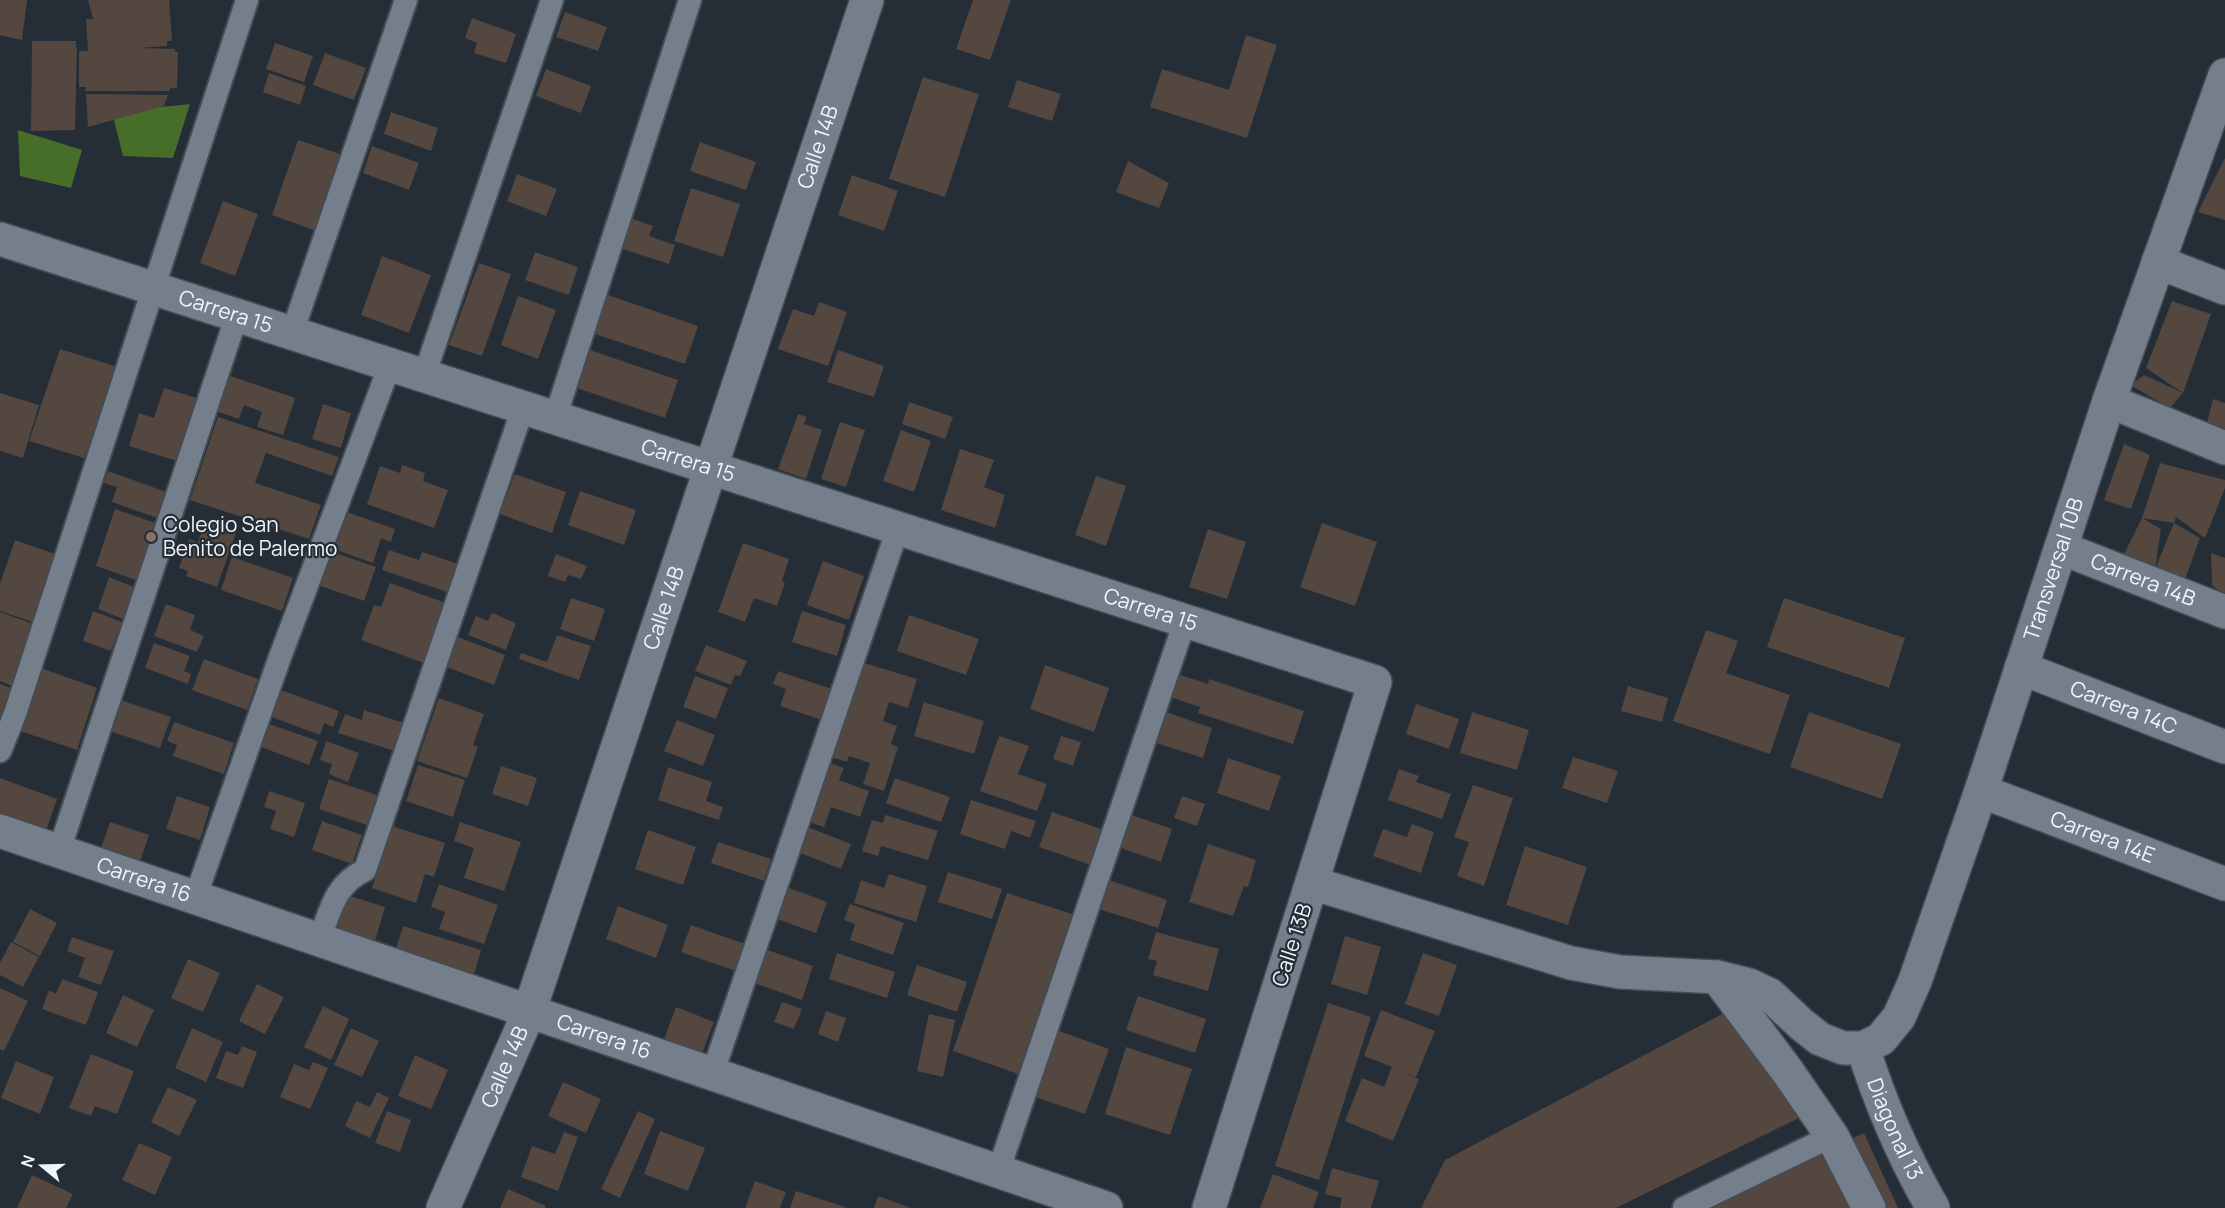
<svg xmlns="http://www.w3.org/2000/svg" width="2225" height="1208" viewBox="0 0 2225 1208" font-family="Manrope,sans-serif">
<style>
.forest{fill:#476e29}
.building{fill:#53473f}
.lines{fill:none;stroke-linecap:round;stroke-linejoin:round}
.lane-casing{stroke:#444c54;stroke-width:26}
.street-casing{stroke:#444c54;stroke-width:36}
.lane{stroke:#757f8b;stroke-width:22}
.street{stroke:#757f8b;stroke-width:33}
.education-dot{fill:#8d6e63;stroke:#252d37;stroke-width:2}
.labels{text-anchor:middle;stroke-width:4.5;stroke-linejoin:round;paint-order:stroke}
.street-label{font-size:21px;fill:#eff5fb;stroke:#252d37}
.poi-label{font-size:21px;fill:#eff5fb;stroke:#252d37;text-anchor:start}
</style>
<rect width="100%" height="100%" fill="#252d37"/>
<g class="forest">
<polygon points="190,104 173,158 123,156 112,112"/>
<polygon points="18,130 82,150 71,188 20,176"/>
</g>
<g class="building">
<polygon points="0,0 27,0 22,40 0,35"/>
<polygon points="88,0 169,0 172,41 167,41 167,46 140,48 175,49 175,52 178,52 177,88 170,88 170,91 85,91 86,87 79,87 79,51 88,51 86,19 93,19"/>
<polygon points="973,0 1011,0 990,60 956,49"/>
<polygon points="565,12 607,27 598,51 556,37"/>
<polygon points="472,18 516,34 506,63 474,53 477,43 465,38"/>
<polygon points="1246,35 1277,45 1247,138 1150,107 1162,69 1229,90"/>
<polygon points="32,41 76,41 76,47 77,47 75,130 31,131"/>
<polygon points="275,43 313,56 304,82 266,69"/>
<polygon points="325,53 366,68 354,100 313,85"/>
<polygon points="546,69 591,86 581,113 536,96"/>
<polygon points="269,73 306,86 300,105 263,92"/>
<polygon points="923,77 979,94 945,197 889,179"/>
<polygon points="1017,80 1061,94 1052,121 1008,107"/>
<polygon points="86,94 168,95 164,106 88,127"/>
<polygon points="391,112 438,128 431,151 384,134"/>
<polygon points="298,140 346,156 319,232 272,215"/>
<polygon points="700,142 756,162 746,190 690,171"/>
<polygon points="372,146 419,163 409,190 363,173"/>
<polygon points="2225,158 2225,220 2198,212"/>
<polygon points="1128,161 1169,183 1159,208 1116,192"/>
<polygon points="517,174 557,189 546,216 507,201"/>
<polygon points="852,175 898,191 884,231 838,215"/>
<polygon points="691,188 740,204 723,257 674,241"/>
<polygon points="223,201 258,214 235,276 200,263"/>
<polygon points="630,218 653,226 649,236 675,245 669,264 620,248"/>
<polygon points="535,252 578,267 569,295 525,280"/>
<polygon points="382,256 431,275 409,333 361,315"/>
<polygon points="479,263 511,274 482,356 449,345"/>
<polygon points="608,295 698,326 685,364 595,334"/>
<polygon points="518,296 556,310 538,359 501,345"/>
<polygon points="2172,301 2211,314 2183,393 2170,408 2130,385 2144,375 2183,393 2146,368"/>
<polygon points="819,302 847,312 828,366 778,349 793,309 814,316"/>
<polygon points="60,349 121,368 84,458 29,441"/>
<polygon points="590,350 678,380 665,418 577,388"/>
<polygon points="838,350 884,366 874,397 827,382"/>
<polygon points="225,374 295,398 283,435 257,427 262,412 244,405 239,419 213,410"/>
<polygon points="164,388 197,398 177,461 129,446 139,413 154,418"/>
<polygon points="0,393 39,405 23,458 0,451"/>
<polygon points="2213,399 2225,403 2225,442 2205,430"/>
<polygon points="909,402 953,417 945,439 902,424"/>
<polygon points="323,404 351,413 341,448 312,439"/>
<polygon points="798,414 807,417 804,424 822,430 806,479 778,469"/>
<polygon points="218,417 339,457 332,476 266,453 255,483 321,505 309,539 190,500"/>
<polygon points="840,422 865,430 846,487 821,479"/>
<polygon points="901,430 931,441 914,492 883,481"/>
<polygon points="2124,444 2150,455 2131,509 2104,500"/>
<polygon points="960,449 994,460 984,487 1005,495 995,528 941,510"/>
<polygon points="2160,463 2225,480 2225,488 2205,538 2176,517 2174,523 2142,518"/>
<polygon points="402,465 425,473 423,481 448,490 434,528 367,504 380,466 400,473"/>
<polygon points="108,471 169,493 160,519 112,502 117,487 104,483"/>
<polygon points="515,474 566,492 552,533 500,514"/>
<polygon points="1096,476 1126,486 1106,546 1075,535"/>
<polygon points="580,491 636,510 624,545 568,525"/>
<polygon points="115,509 155,523 136,580 96,566"/>
<polygon points="344,511 395,529 391,542 381,538 373,563 331,548"/>
<polygon points="2142,518 2161,529 2155,569 2174,523 2200,538 2184,582 2155,569 2124,554"/>
<polygon points="206,519 237,530 217,587 186,576 188,571 179,568 189,539 198,542"/>
<polygon points="1322,523 1377,542 1355,606 1300,587"/>
<polygon points="1208,529 1246,542 1227,599 1189,587"/>
<polygon points="15,540 63,557 39,624 0,611 0,584"/>
<polygon points="743,543 789,559 782,581 785,583 777,606 754,598 745,622 718,612"/>
<polygon points="327,550 376,567 364,601 315,584"/>
<polygon points="389,550 419,560 422,552 459,564 450,593 382,570"/>
<polygon points="2211,553 2225,558 2225,596 2212,585"/>
<polygon points="556,554 587,566 581,579 568,575 565,582 548,576"/>
<polygon points="232,557 293,578 282,611 221,590"/>
<polygon points="823,561 864,576 849,620 807,605"/>
<polygon points="109,577 134,587 132,592 140,595 133,611 126,608 123,619 98,609"/>
<polygon points="390,583 446,603 424,663 361,640 374,605 381,607"/>
<polygon points="571,598 605,609 594,641 560,629"/>
<polygon points="1784,598 1905,638 1889,688 1767,647"/>
<polygon points="166,604 195,615 190,630 204,636 197,652 154,636"/>
<polygon points="93,611 122,622 111,651 83,641"/>
<polygon points="802,611 846,625 837,656 792,642"/>
<polygon points="0,612 39,626 17,688 0,681"/>
<polygon points="492,613 516,623 506,650 468,635 476,616 488,621"/>
<polygon points="909,615 979,639 966,675 897,651"/>
<polygon points="1706,630 1738,641 1726,673 1790,695 1770,754 1673,721"/>
<polygon points="557,635 591,646 579,680 519,659 521,653 547,662"/>
<polygon points="455,636 505,655 494,685 444,666"/>
<polygon points="154,643 190,656 184,671 191,674 188,684 145,668"/>
<polygon points="706,645 747,661 740,676 735,675 731,685 695,671"/>
<polygon points="204,659 258,679 247,710 192,690"/>
<polygon points="861,662 917,679 908,708 889,702 883,721 897,726 891,744 898,747 884,791 863,784 870,763 849,756 847,762 831,757"/>
<polygon points="1045,665 1109,688 1094,732 1030,709"/>
<polygon points="41,668 97,688 77,750 20,731"/>
<polygon points="778,671 832,689 822,720 780,706 786,689 773,684"/>
<polygon points="1177,674 1208,684 1209,679 1304,711 1293,744 1198,713 1200,707 1170,697"/>
<polygon points="695,676 728,688 716,719 683,707"/>
<polygon points="0,684 16,690 0,734"/>
<polygon points="1628,686 1668,698 1662,722 1621,711"/>
<polygon points="278,689 339,711 333,727 324,723 320,735 269,716"/>
<polygon points="115,698 171,717 160,748 104,729"/>
<polygon points="439,698 484,714 473,745 478,747 467,778 417,761"/>
<polygon points="924,702 984,721 974,754 914,736"/>
<polygon points="1416,704 1459,719 1449,749 1406,734"/>
<polygon points="364,710 407,724 398,752 338,733 345,714 362,720"/>
<polygon points="1166,712 1212,728 1203,758 1156,743"/>
<polygon points="1472,712 1529,730 1517,770 1460,753"/>
<polygon points="1809,712 1901,744 1882,799 1790,767"/>
<polygon points="677,720 715,735 703,766 664,751"/>
<polygon points="174,722 234,743 224,774 173,756 177,745 167,741"/>
<polygon points="269,724 318,741 309,765 261,747"/>
<polygon points="999,736 1029,746 1018,774 1047,784 1037,811 980,791"/>
<polygon points="1061,736 1081,742 1073,766 1053,759"/>
<polygon points="326,741 359,753 348,782 329,774 332,764 320,760"/>
<polygon points="1573,757 1618,771 1607,803 1562,788"/>
<polygon points="1228,758 1281,776 1269,811 1217,793"/>
<polygon points="830,763 844,768 839,780 869,791 860,817 831,807 824,827 809,822"/>
<polygon points="418,765 465,780 453,817 406,801"/>
<polygon points="501,766 537,778 528,806 492,794"/>
<polygon points="668,767 712,782 706,801 723,807 719,820 658,800"/>
<polygon points="1399,769 1419,776 1416,782 1451,794 1442,819 1388,800"/>
<polygon points="0,778 57,799 43,839 0,823"/>
<polygon points="895,778 950,797 941,822 886,803"/>
<polygon points="329,779 377,795 367,825 319,809"/>
<polygon points="1473,785 1513,798 1484,886 1457,876 1469,842 1454,837"/>
<polygon points="269,791 305,803 294,837 270,829 276,811 264,807"/>
<polygon points="177,796 210,807 200,840 166,829"/>
<polygon points="1182,796 1205,804 1197,826 1174,818"/>
<polygon points="971,800 1036,821 1030,838 1011,831 1005,849 960,834"/>
<polygon points="1052,812 1104,830 1091,865 1039,847"/>
<polygon points="1129,814 1172,829 1161,862 1118,847"/>
<polygon points="885,815 938,831 928,860 881,846 878,856 862,851 872,820 883,823"/>
<polygon points="322,821 362,835 352,864 312,850"/>
<polygon points="110,822 149,835 137,870 98,857"/>
<polygon points="460,822 521,842 504,891 464,878 474,848 454,841"/>
<polygon points="1412,824 1434,832 1421,873 1373,856 1383,829 1407,837"/>
<polygon points="392,826 445,843 434,877 425,874 416,903 372,888"/>
<polygon points="805,826 851,844 841,869 795,851"/>
<polygon points="648,830 696,847 683,885 635,869"/>
<polygon points="718,842 771,859 764,881 711,863"/>
<polygon points="1208,844 1256,860 1248,887 1244,886 1233,916 1189,902"/>
<polygon points="1525,846 1587,867 1568,925 1506,905"/>
<polygon points="948,872 1002,889 992,919 938,902"/>
<polygon points="889,874 927,886 916,922 854,903 861,880 884,888"/>
<polygon points="1106,879 1167,900 1158,928 1096,908"/>
<polygon points="439,884 498,905 484,944 439,929 445,912 431,907"/>
<polygon points="784,886 827,902 816,933 772,917"/>
<polygon points="1007,893 1072,914 1018,1074 953,1051"/>
<polygon points="344,894 385,907 374,944 332,932"/>
<polygon points="850,904 904,923 893,955 850,940 855,924 844,920"/>
<polygon points="618,906 668,925 656,958 606,939"/>
<polygon points="30,909 57,923 40,956 13,942"/>
<polygon points="691,925 745,944 736,971 681,952"/>
<polygon points="403,926 481,950 471,985 392,961"/>
<polygon points="1156,932 1219,949 1208,991 1153,975 1157,961 1148,959"/>
<polygon points="1345,936 1381,947 1367,995 1331,984"/>
<polygon points="72,937 114,951 101,985 78,977 85,958 67,951"/>
<polygon points="11,942 39,957 23,987 0,975 0,963"/>
<polygon points="765,949 813,966 802,1000 754,983"/>
<polygon points="837,953 895,972 887,998 829,979"/>
<polygon points="1423,953 1457,965 1439,1016 1405,1004"/>
<polygon points="188,959 220,973 203,1012 171,998"/>
<polygon points="917,965 967,982 957,1012 907,995"/>
<polygon points="62,979 98,992 86,1025 42,1009 49,990 56,994"/>
<polygon points="257,984 284,997 265,1034 239,1021"/>
<polygon points="0,988 28,1001 4,1051 0,1049"/>
<polygon points="123,995 154,1010 137,1047 106,1033"/>
<polygon points="1138,996 1206,1019 1195,1053 1126,1030"/>
<polygon points="782,1002 802,1009 794,1029 774,1022"/>
<polygon points="1745,1002 1803,1116 1616,1208 1421,1208 1445,1160"/>
<polygon points="1328,1003 1371,1017 1319,1180 1275,1166"/>
<polygon points="323,1006 349,1019 331,1060 304,1047"/>
<polygon points="676,1007 714,1022 701,1056 663,1042"/>
<polygon points="1381,1010 1435,1031 1416,1077 1403,1072 1419,1079 1393,1141 1345,1121 1362,1078 1384,1087 1392,1067 1364,1056"/>
<polygon points="826,1011 846,1018 838,1042 818,1034"/>
<polygon points="929,1014 955,1020 943,1077 917,1071"/>
<polygon points="192,1028 223,1042 206,1082 175,1068"/>
<polygon points="351,1028 379,1041 362,1077 334,1065"/>
<polygon points="1059,1031 1109,1049 1085,1114 1035,1097"/>
<polygon points="242,1046 257,1052 243,1088 216,1078 226,1051 238,1055"/>
<polygon points="1126,1047 1192,1069 1170,1135 1105,1114"/>
<polygon points="91,1054 134,1071 117,1114 95,1106 91,1116 69,1108"/>
<polygon points="415,1055 448,1070 431,1109 398,1096"/>
<polygon points="16,1061 54,1077 40,1114 1,1098"/>
<polygon points="313,1062 328,1068 310,1109 280,1097 294,1064 309,1070"/>
<polygon points="563,1082 601,1099 586,1133 548,1116"/>
<polygon points="168,1087 197,1100 179,1136 151,1122"/>
<polygon points="377,1092 389,1098 370,1138 345,1126 356,1101 370,1107"/>
<polygon points="387,1111 411,1120 400,1152 375,1143"/>
<polygon points="638,1111 655,1119 620,1198 601,1189"/>
<polygon points="660,1131 705,1148 688,1191 644,1174"/>
<polygon points="564,1132 578,1137 558,1191 521,1177 532,1146 555,1154"/>
<polygon points="1864,1133 1898,1208 1701,1208"/>
<polygon points="139,1143 172,1157 155,1195 122,1180"/>
<polygon points="1332,1168 1379,1181 1371,1208 1340,1208 1342,1198 1325,1194"/>
<polygon points="1273,1174 1319,1192 1313,1208 1260,1208"/>
<polygon points="32,1175 73,1194 66,1208 17,1208"/>
<polygon points="755,1181 786,1192 780,1208 745,1208"/>
<polygon points="508,1189 546,1206 545,1208 500,1208"/>
<polygon points="796,1191 848,1208 790,1208"/>
<polygon points="878,1196 911,1208 874,1208"/>
</g>
<g class="lines">
<g class="lane-casing">
<g id="lane">
<polyline points="292,333 406,0"/>
<polyline points="424,376 552,0"/>
<polyline points="555,418 690,0"/>
<polyline points="0,751 15,714 247,0"/>
<polyline points="59,851 237,315"/>
<polyline points="195,898 280,657 390,365"/>
<path d="M319 940C331 910 334 885 365 870L523 408"/>
<polyline points="712,1075 898,528"/>
<polyline points="998,1172 1185,621"/>
<polyline points="1684,1208 1832,1136"/>
</g>
</g>
<g class="street-casing">
<g id="street">
<path id="s1" d="M0 239 1375 682 1209 1208"/>
<polyline points="2158,262 2225,288"/>
<polyline points="2109,401 2225,448"/>
<path id="s2" d="M2061 548 2225 612"/>
<path id="s3" d="M2021 668 2225 747"/>
<path id="s4" d="M1981 791 2225 884"/>
<path id="s5" d="M0 831 1106 1208"/>
<path id="s6" d="M1312 883 1571 963 1620 972 1717 977 1749 985 1770 995 1801 1024 1820 1039 1843 1048H1863L1881 1039 1899 1017 1915 981 1981 791 2109 401 2225 75"/>
<polyline points="1717,977 1788,1072 1832,1136 1869,1208"/>
<path id="s7" d="M1863 1048C1881 1105 1903 1156 1933 1208"/>
<path id="s8" d="M443 1208 529 1012 867 0"/>
</g>
</g>
<use href="#lane" class="lane"/>
<use href="#street" class="street"/>
</g>
<circle class="education-dot" cx="151" cy="537" r="6"/>
<g class="labels">
<g class="street-label">
<text dy="7" stroke="none"><textPath href="#s8" startOffset="1126">Calle 14B</textPath></text>
<text dy="7" stroke="none"><textPath href="#s1" startOffset="237">Carrera 15</textPath></text>
<text dy="7" stroke="none"><textPath href="#s1" startOffset="723">Carrera 15</textPath></text>
<text dy="7" stroke="none"><textPath href="#s6" startOffset="1108">Transversal 10B</textPath></text>
<text dy="7" stroke="none"><textPath href="#s2" startOffset="88">Carrera 14B</textPath></text>
<text dy="7" stroke="none"><textPath href="#s8" startOffset="640">Calle 14B</textPath></text>
<text dy="7" stroke="none"><textPath href="#s1" startOffset="1209">Carrera 15</textPath></text>
<text dy="7" stroke="none"><textPath href="#s3" startOffset="110">Carrera 14C</textPath></text>
<text dy="7" stroke="none"><textPath href="#s4" startOffset="130">Carrera 14E</textPath></text>
<text dy="7" stroke="none"><textPath href="#s5" startOffset="152">Carrera 16</textPath></text>
<text transform="translate(1292 945) rotate(-72)" y="7">Calle 13B</text>
<text dy="7" stroke="none"><textPath href="#s5" startOffset="638">Carrera 16</textPath></text>
<text dy="7" stroke="none"><textPath href="#s8" startOffset="154">Calle 14B</textPath></text>
<text dy="7" stroke="none"><textPath href="#s7" startOffset="87">Diagonal 13</textPath></text>
</g>
<g class="poi-label">
<text x="163" y="532">Colegio San<tspan x="163" dy="24">Benito de Palermo</tspan></text>
</g>
</g>
<g transform="translate(42 1166) rotate(289)" stroke="#252d37" stroke-width="4.5" paint-order="stroke">
<path d="M0-4.5L10 22L0 15L-10 22Z" fill="#eff5fb"/>
<text y="-9" font-size="16" font-weight="bold" text-anchor="middle" fill="#eff5fb">N</text>
</g>
</svg>
